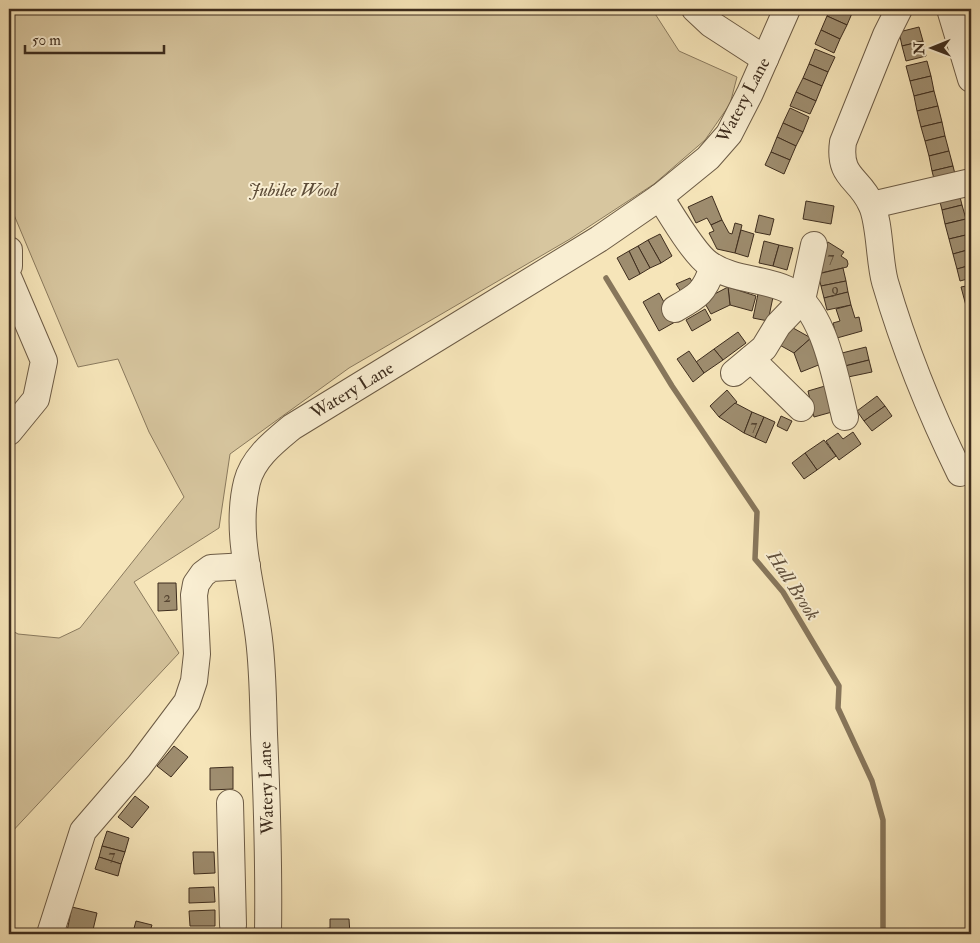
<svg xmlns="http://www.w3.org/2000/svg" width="980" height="943" viewBox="0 0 980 943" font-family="'IM FELL Double Pica',serif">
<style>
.green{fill:#d7c69f;stroke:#8a7a5e}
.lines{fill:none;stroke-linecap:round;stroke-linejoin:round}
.stream{stroke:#87765b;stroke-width:5.5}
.building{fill:#9e8d6f;stroke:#3e2d1e}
.minor-casing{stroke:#6c5b45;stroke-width:28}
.minor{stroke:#f9eed2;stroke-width:26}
.labels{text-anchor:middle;stroke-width:4;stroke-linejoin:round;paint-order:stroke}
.number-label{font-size:15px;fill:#564532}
.street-label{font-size:18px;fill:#3e2d1e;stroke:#f9eed2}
.park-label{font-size:18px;font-style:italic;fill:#5d4c38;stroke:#f9eed2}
.water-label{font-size:19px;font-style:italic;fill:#62513d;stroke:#f9eed2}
</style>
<rect width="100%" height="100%" fill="#f6e5b9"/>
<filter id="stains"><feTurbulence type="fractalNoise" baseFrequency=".004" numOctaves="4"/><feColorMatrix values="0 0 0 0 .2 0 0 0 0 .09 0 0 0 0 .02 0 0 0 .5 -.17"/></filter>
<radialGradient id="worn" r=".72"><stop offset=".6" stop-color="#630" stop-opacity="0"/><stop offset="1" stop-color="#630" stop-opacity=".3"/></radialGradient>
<polygon class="green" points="9,9 652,9 679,51 737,77 730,104 705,140 654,184 570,239 349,368 230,454 219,528 134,582 179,653 9,835 9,629 18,634 59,638 80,628 184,497 149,432 118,359 78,367 9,203"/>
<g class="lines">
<polyline class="stream" points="606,278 672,386 757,512 755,559 783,592 839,686 838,708 872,781 883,820 883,934"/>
</g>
<g class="building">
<polygon points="831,9 853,11 847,25 827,16"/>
<polygon points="827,16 847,25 840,39 821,30"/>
<polygon points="919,27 923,41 902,46 899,32"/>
<polygon points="821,30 840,39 834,53 815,44"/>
<polygon points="923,41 926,56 906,61 902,46"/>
<polygon points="815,49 835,57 828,72 809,64"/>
<polygon points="927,61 931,76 910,81 906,66"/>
<polygon points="809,64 828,72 822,86 803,78"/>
<polygon points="931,76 934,91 914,96 910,81"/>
<polygon points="803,78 822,86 816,101 796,92"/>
<polygon points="934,91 938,106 917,111 914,96"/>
<polygon points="796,92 816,101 810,114 790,106"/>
<polygon points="938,106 942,122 921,127 917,111"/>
<polygon points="790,108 809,117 803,132 783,123"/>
<polygon points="942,122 945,136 925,141 921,127"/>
<polygon points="783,123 803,132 796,146 777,137"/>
<polygon points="945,136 949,151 929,156 925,141"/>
<polygon points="777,137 796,146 790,160 771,152"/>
<polygon points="949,151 953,166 932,171 929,156"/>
<polygon points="771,152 790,160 784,174 765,165"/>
<polygon points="953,166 956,178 935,183 932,171"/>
<polygon points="958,189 962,205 942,210 938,194"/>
<polygon points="712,196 722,220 711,225 707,218 696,223 688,207"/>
<polygon points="806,201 834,206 831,224 803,219"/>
<polygon points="962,205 966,219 945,224 942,210"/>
<polygon points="759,215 774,219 770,235 755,232"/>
<polygon points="966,219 970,234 949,239 945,224"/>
<polygon points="722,220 729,233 732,234 735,223 742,225 735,253 717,249 709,233 714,231 711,225"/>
<polygon points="741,230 754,234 748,257 735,253"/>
<polygon points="660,234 672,256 661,263 648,240"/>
<polygon points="970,234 971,249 953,254 949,239"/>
<polygon points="648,240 661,263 650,268 638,246"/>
<polygon points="764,241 779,245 773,266 759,263"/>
<polygon points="828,242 844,252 841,256 847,260 848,264 847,267 821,273 817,258"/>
<polygon points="779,245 793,248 787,270 773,266"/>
<polygon points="638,246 650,268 640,274 629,251"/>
<polygon points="971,249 971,265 957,269 953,254"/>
<polygon points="629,251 640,274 629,280 617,258"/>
<polygon points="971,265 971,278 960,281 957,269"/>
<polygon points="843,268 846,281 821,286 818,274"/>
<polygon points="690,278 695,287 683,295 676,284"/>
<polygon points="846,281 848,292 824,298 821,286"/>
<polygon points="971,285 971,300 965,302 961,287"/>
<polygon points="728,287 756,296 752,311 730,305"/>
<polygon points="728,287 730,305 711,314 703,300"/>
<polygon points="848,292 851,305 827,310 824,298"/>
<polygon points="659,293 675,322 659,331 643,302"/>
<polygon points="758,294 773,297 768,321 753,318"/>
<polygon points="971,300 971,316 969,317 965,302"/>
<polygon points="851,305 855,318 859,317 862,331 837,338 833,323 840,321 836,309"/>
<polygon points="705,309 711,320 692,331 686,320"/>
<polygon points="786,324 811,338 794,353 776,343"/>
<polygon points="738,332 746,343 723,360 714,349"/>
<polygon points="811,338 821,364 801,372 794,353"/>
<polygon points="866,347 869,360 845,366 842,353"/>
<polygon points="714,349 723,360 704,373 696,362"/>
<polygon points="689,351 704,373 693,382 677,359"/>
<polygon points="869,360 872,372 848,377 845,366"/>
<polygon points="825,386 832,412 814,417 808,391"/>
<polygon points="727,390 737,402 719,417 710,406"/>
<polygon points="877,396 885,406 864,421 857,411"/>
<polygon points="735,403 752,412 744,433 719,417"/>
<polygon points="885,406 892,416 872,431 864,421"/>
<polygon points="752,412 764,417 755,438 744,433"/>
<polygon points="781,416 792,421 787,431 777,426"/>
<polygon points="764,417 775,422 766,443 755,438"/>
<polygon points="853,432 861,444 839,460 826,441 838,433 843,439"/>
<polygon points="824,440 836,456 817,470 805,453"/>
<polygon points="805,453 817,470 804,479 792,463"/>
<polygon points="158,583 176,583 177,610 158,611"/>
<polygon points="174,746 188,757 171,777 157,766"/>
<polygon points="233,767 233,789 210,790 210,768"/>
<polygon points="135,796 149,807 132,828 118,817"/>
<polygon points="107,831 129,838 125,852 102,846"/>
<polygon points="102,846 125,852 121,864 99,857"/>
<polygon points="193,852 214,852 215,873 194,874"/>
<polygon points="99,857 121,864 118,876 95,869"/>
<polygon points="214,887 215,902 189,903 189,888"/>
<polygon points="72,907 97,913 92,934 67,931"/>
<polygon points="215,910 215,926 190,926 189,911"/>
<polygon points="330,919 349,919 350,934 323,934 323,929 330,928"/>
<polygon points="136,921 152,925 149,934 123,934 124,930 133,932"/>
</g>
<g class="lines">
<g class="minor-casing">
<g id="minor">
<polyline points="695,9 711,24 765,59"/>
<path d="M899 9 886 35 843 142C838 178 859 177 871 204 880 221 879 261 885 282 904 347 930 412 960 473"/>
<polyline points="950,9 971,79"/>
<path d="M660 197C671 214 694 254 709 264 732 280 761 278 786 289 824 305 836 381 845 417"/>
<polyline points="872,205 971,182"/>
<polyline points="9,250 9,266"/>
<polyline points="9,279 44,361 36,399 9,432"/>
<path d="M675 309C698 296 704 293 713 267"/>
<polyline points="751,359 801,408"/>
<polyline points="734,373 764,348 778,325 802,300 814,245"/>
<polyline points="230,803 233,925"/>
<polyline points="50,934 83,831 139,766 187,702 194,681 197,654 194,595 196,584 203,574 211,568 247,566"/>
<path d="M268 934C269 867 267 801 264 734 263 702 263 671 259 639 253 588 234 534 247 482 253 458 274 442 292 427L599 239 660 197 708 158 729 134 750 93 787 9"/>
</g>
</g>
<use href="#minor" class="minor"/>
</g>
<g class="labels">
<g class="number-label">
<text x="831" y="262">7</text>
<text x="835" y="294">9</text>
<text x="754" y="430">7</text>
<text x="167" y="602">2</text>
<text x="112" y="860">7</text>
</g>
<g class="street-label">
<text transform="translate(743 100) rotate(-62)" y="6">Watery Lane</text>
<text transform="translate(352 390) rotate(-31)" y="6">Watery Lane</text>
<text transform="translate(266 788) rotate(-92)" y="6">Watery Lane</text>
</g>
<g class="park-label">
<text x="293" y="196">Jubilee Wood</text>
</g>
<g class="water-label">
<text transform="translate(794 585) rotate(57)" y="7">Hall Brook</text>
</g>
</g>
<rect width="980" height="943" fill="none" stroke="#f6e5b9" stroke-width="30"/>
<rect x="10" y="10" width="960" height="923" fill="none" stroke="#3e2d1e" stroke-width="2.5"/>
<rect x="15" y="15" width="950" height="913" fill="none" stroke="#3e2d1e"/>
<g transform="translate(932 48) rotate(269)" stroke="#f9eed2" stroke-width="4" paint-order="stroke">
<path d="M0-4L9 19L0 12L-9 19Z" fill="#3e2d1e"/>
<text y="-8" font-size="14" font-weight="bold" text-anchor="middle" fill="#3e2d1e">N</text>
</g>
<path d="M25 45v8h139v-8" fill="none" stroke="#3e2d1e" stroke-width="2.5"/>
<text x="32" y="45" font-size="15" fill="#3e2d1e" stroke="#f9eed2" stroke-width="4" paint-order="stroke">50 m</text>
<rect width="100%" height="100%" filter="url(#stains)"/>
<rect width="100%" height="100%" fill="url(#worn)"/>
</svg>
